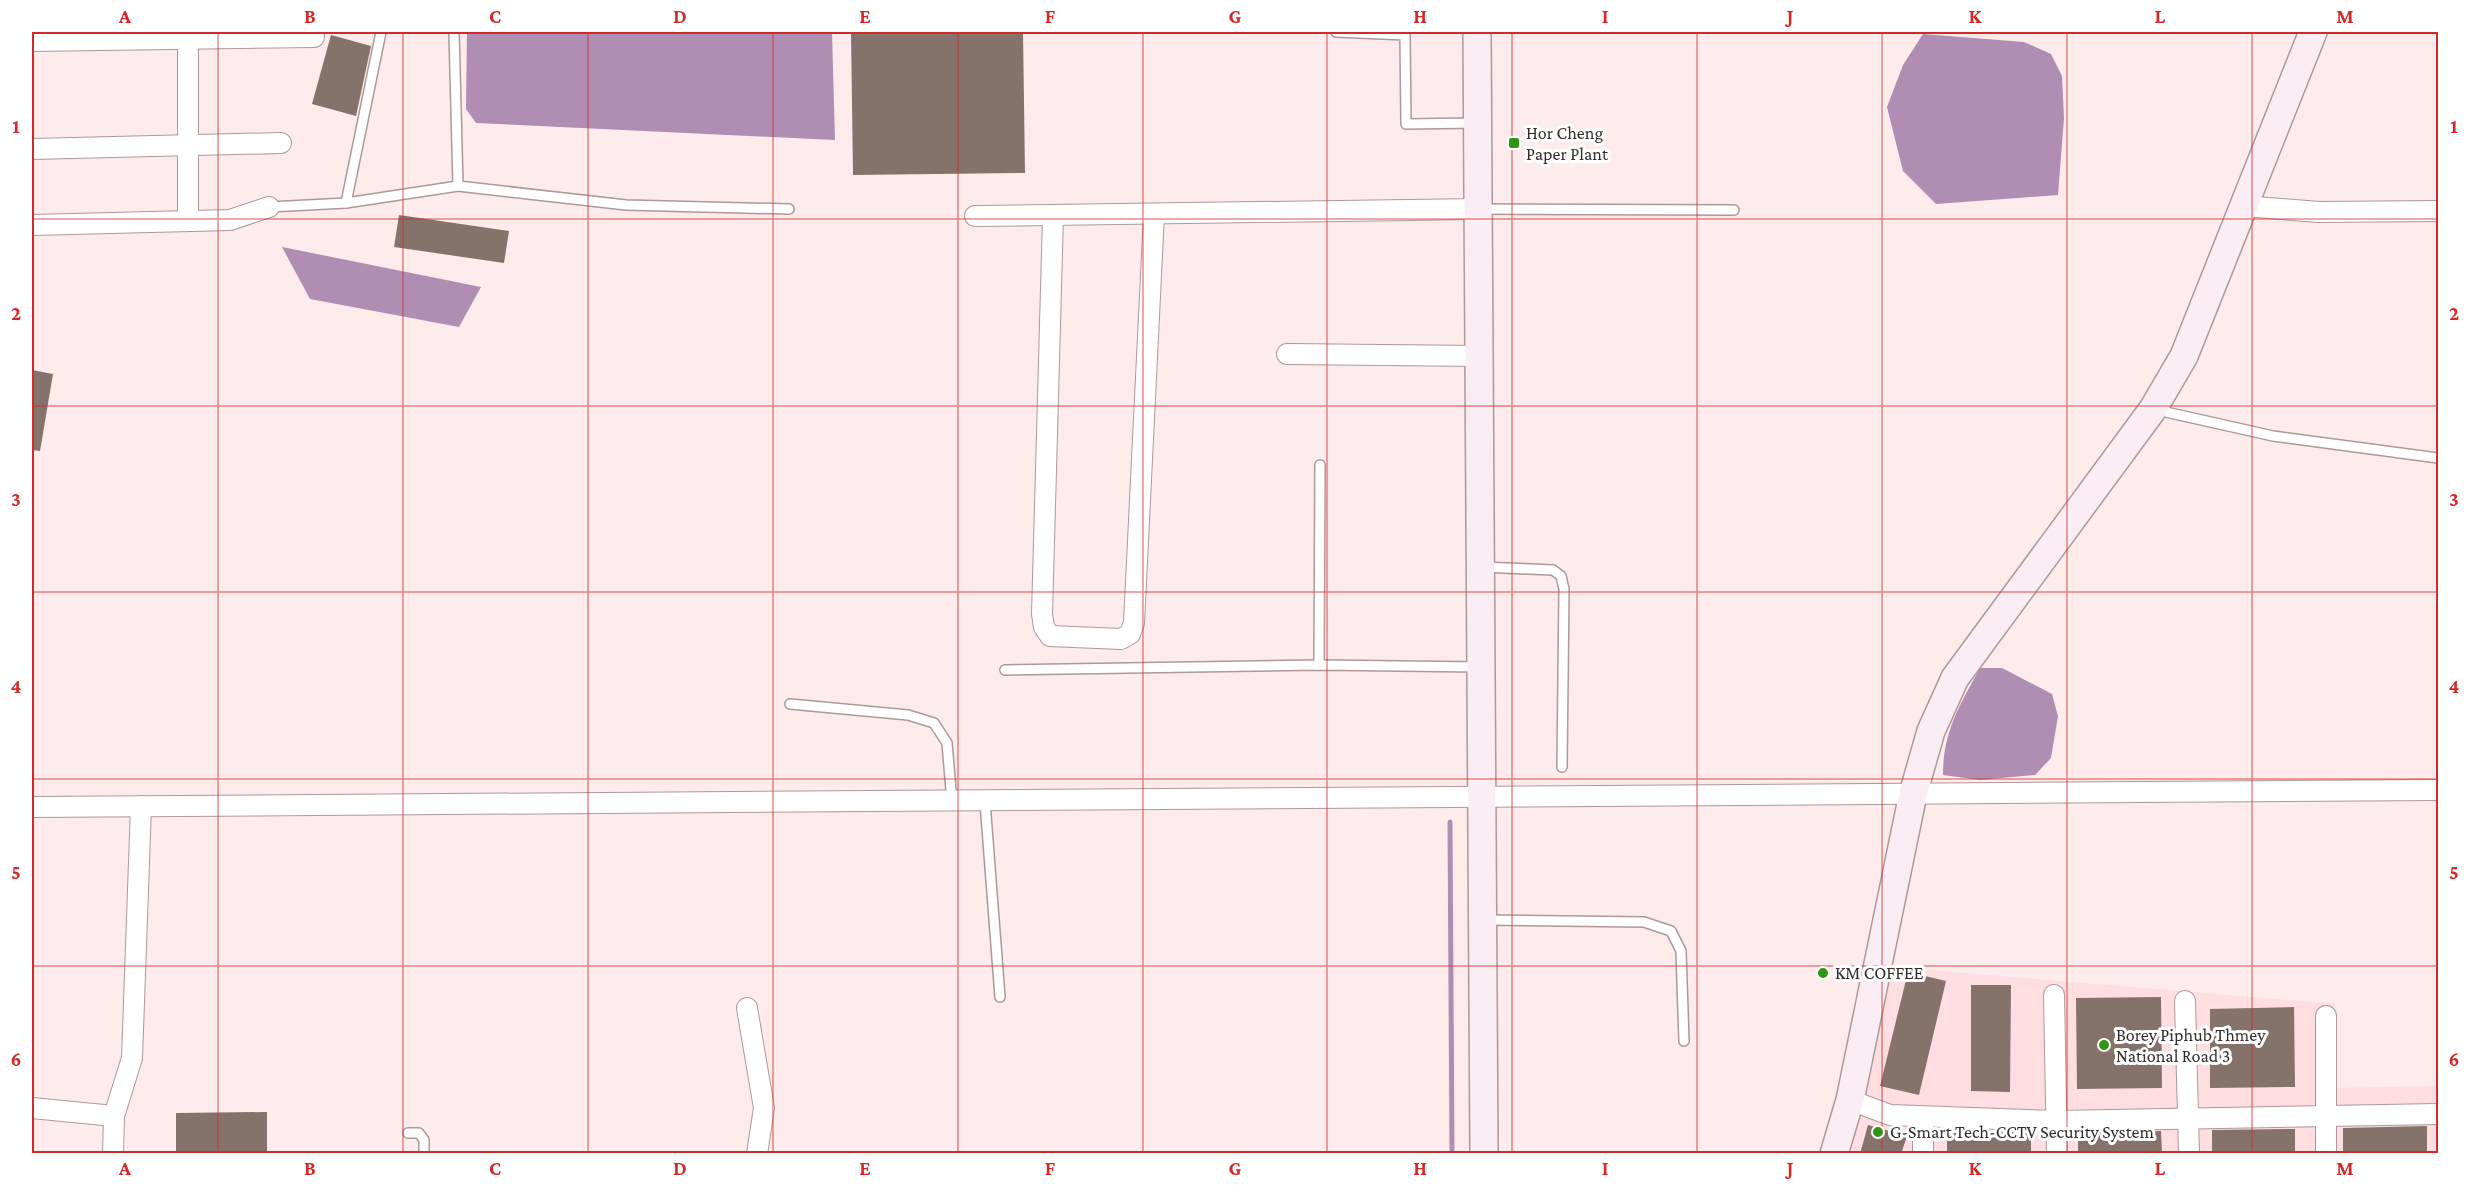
<svg xmlns="http://www.w3.org/2000/svg" width="2470" height="1185" viewBox="0 0 2470 1185" font-family="'Crimson Pro',serif">
<style>
.built{fill:#fedee0}
.water{fill:#b08db3}
.lines{fill:none;stroke-linecap:round;stroke-linejoin:round}
.stream{stroke:#b08db3;stroke-width:5}
.building{fill:#85726b}
.lane-casing{stroke:#ae989a;stroke-width:12}
.street-casing{stroke:#ae989a;stroke-width:22}
.secondary-casing{stroke:#ae989a;stroke-width:30}
.lane{stroke:#fff;stroke-width:9}
.street{stroke:#fff;stroke-width:20}
.secondary{stroke:#fbedf4;stroke-width:27}
.grid{fill:none;stroke:#d62828;stroke-width:1.5;stroke-opacity:0.55}
.poi-dot{fill:#329414;stroke:#fff;stroke-width:2}
.labels{text-anchor:middle;stroke-width:6;stroke-linejoin:round;paint-order:stroke}
.poi-label{font-size:18px;fill:#342c2c;stroke:#fff;text-anchor:start}
.neatline{fill:none;stroke:#d62828;stroke-width:2}
.grid-label{font-size:20px;text-anchor:middle;font-weight:bold;fill:#d62828}
</style>
<rect width="100%" height="100%" fill="#feebec"/>
<polygon class="built" points="1893,967 2335,1004 2333,1088 2438,1086 2438,1153 1849,1154"/>
<g class="water">
<polygon points="467,32 832,32 835,140 476,123 466,109"/>
<polygon points="1923,34 2024,42 2051,54 2062,76 2064,118 2058,195 1936,204 1903,171 1887,107 1903,65"/>
<polygon points="282,247 481,287 459,327 310,299"/>
<path d="M1980 668H2002L2052 694 2058 716 2051 758 2035 775 1980 780 1943 775C1943 731 1960 705 1980 668Z"/>
</g>
<g class="lines">
<polyline class="stream" points="1450,822 1452,1154"/>
</g>
<g class="building">
<polygon points="851,32 1023,32 1025,173 853,175"/>
<polygon points="331,35 371,46 356,116 312,104"/>
<polygon points="399,215 509,231 504,263 394,247"/>
<polygon points="32,370 53,374 40,451 32,450"/>
<polygon points="1908,972 1946,981 1919,1095 1880,1086"/>
<polygon points="1971,985 2011,985 2010,1092 1971,1091"/>
<polygon points="2161,997 2162,1088 2077,1089 2076,998"/>
<polygon points="2294,1007 2295,1087 2210,1088 2210,1009"/>
<polygon points="267,1112 267,1154 176,1154 176,1113"/>
<polygon points="1868,1125 1907,1136 1901,1154 1860,1154"/>
<polygon points="2427,1126 2427,1154 2343,1154 2343,1128"/>
<polygon points="1947,1129 2031,1132 2031,1154 1947,1154"/>
<polygon points="2295,1129 2295,1154 2212,1154 2212,1130"/>
<polygon points="2161,1131 2162,1154 2078,1154 2078,1133"/>
</g>
<g class="lines">
<g class="lane-casing">
<g id="lane">
<polyline points="454,32 458,186"/>
<polyline points="1336,32 1405,35 1406,124 1475,123"/>
<polyline points="346,203 381,32"/>
<polyline points="269,207 346,203 458,186 626,205 789,209"/>
<polyline points="1480,209 1734,210"/>
<polyline points="2157,410 2273,436 2438,458"/>
<polyline points="1481,567 1553,570 1561,576 1564,589 1562,767"/>
<polyline points="1319,665 1320,465"/>
<polyline points="1005,670 1319,665 1480,667"/>
<polyline points="790,704 908,715 934,723 947,743 952,802"/>
<polyline points="985,802 1000,997"/>
<polyline points="1484,920 1644,922 1671,931 1681,951 1684,1041"/>
<polyline points="408,1133 419,1133 424,1140 424,1154"/>
</g>
</g>
<g class="street-casing">
<g id="street">
<polyline points="188,32 188,220"/>
<polyline points="32,41 314,37"/>
<polyline points="32,149 281,143"/>
<polyline points="2243,206 2319,212 2438,211"/>
<polyline points="975,216 1478,209"/>
<polyline points="1053,216 1042,614 1044,627 1050,636 1121,639 1130,634 1134,623 1154,214"/>
<polyline points="32,225 230,220 269,207"/>
<polyline points="1287,354 1479,356"/>
<polyline points="32,807 2438,790"/>
<polyline points="2054,995 2057,1154"/>
<polyline points="2185,1001 2189,1154"/>
<polyline points="747,1008 764,1108 757,1154"/>
<polyline points="2326,1016 2326,1154"/>
<polyline points="1850,1100 1890,1115 2056,1121 2438,1114"/>
<polyline points="32,1108 114,1116"/>
<polyline points="1923,1117 1923,1154"/>
<polyline points="113,1154 114,1116 132,1058 141,806"/>
</g>
</g>
<g class="secondary-casing">
<g id="secondary">
<polyline points="1477,32 1484,1154"/>
<polyline points="1834,1154 1850,1100 1913,794 1931,731 1955,678 2153,409 2184,356 2313,32"/>
</g>
</g>
<use href="#lane" class="lane"/>
<use href="#street" class="street"/>
<use href="#secondary" class="secondary"/>
</g>
<path class="grid" d="M218 32V1154M403 32V1154M588 32V1154M773 32V1154M958 32V1154M1143 32V1154M1327 32V1154M1512 32V1154M1697 32V1154M1882 32V1154M2067 32V1154M2252 32V1154M32 219H2438M32 406H2438M32 592H2438M32 779H2438M32 966H2438"/>
<g class="poi-dot">
<rect x="1508" y="137" width="12" height="12" rx="3"/>
<circle cx="1823" cy="973" r="6"/>
<circle cx="2104" cy="1045" r="6"/>
<circle cx="1878" cy="1132" r="6"/>
</g>
<g class="labels">
<g class="poi-label">
<text x="1526" y="139">Hor Cheng<tspan x="1526" dy="21">Paper Plant</tspan></text>
<text x="1835" y="979">KM COFFEE</text>
<text x="2116" y="1041">Borey Piphub Thmey<tspan x="2116" dy="21">National Road 3</tspan></text>
<text x="1890" y="1138">G-Smart Tech-CCTV Security System</text>
</g>
</g>
<rect width="2470" height="1185" fill="none" stroke="#ffffff" stroke-width="66"/>
<rect x="33" y="33" width="2404" height="1119" class="neatline"/>
<g class="grid-label">
<text x="125" y="23">A</text>
<text x="310" y="23">B</text>
<text x="495" y="23">C</text>
<text x="680" y="23">D</text>
<text x="865" y="23">E</text>
<text x="1050" y="23">F</text>
<text x="1235" y="23">G</text>
<text x="1420" y="23">H</text>
<text x="1605" y="23">I</text>
<text x="1790" y="23">J</text>
<text x="1975" y="23">K</text>
<text x="2160" y="23">L</text>
<text x="2345" y="23">M</text>
<text x="16" y="133">1</text>
<text x="2454" y="133">1</text>
<text x="16" y="320">2</text>
<text x="2454" y="320">2</text>
<text x="16" y="506">3</text>
<text x="2454" y="506">3</text>
<text x="16" y="693">4</text>
<text x="2454" y="693">4</text>
<text x="16" y="879">5</text>
<text x="2454" y="879">5</text>
<text x="16" y="1066">6</text>
<text x="2454" y="1066">6</text>
<text x="125" y="1175">A</text>
<text x="310" y="1175">B</text>
<text x="495" y="1175">C</text>
<text x="680" y="1175">D</text>
<text x="865" y="1175">E</text>
<text x="1050" y="1175">F</text>
<text x="1235" y="1175">G</text>
<text x="1420" y="1175">H</text>
<text x="1605" y="1175">I</text>
<text x="1790" y="1175">J</text>
<text x="1975" y="1175">K</text>
<text x="2160" y="1175">L</text>
<text x="2345" y="1175">M</text>
</g>
</svg>
